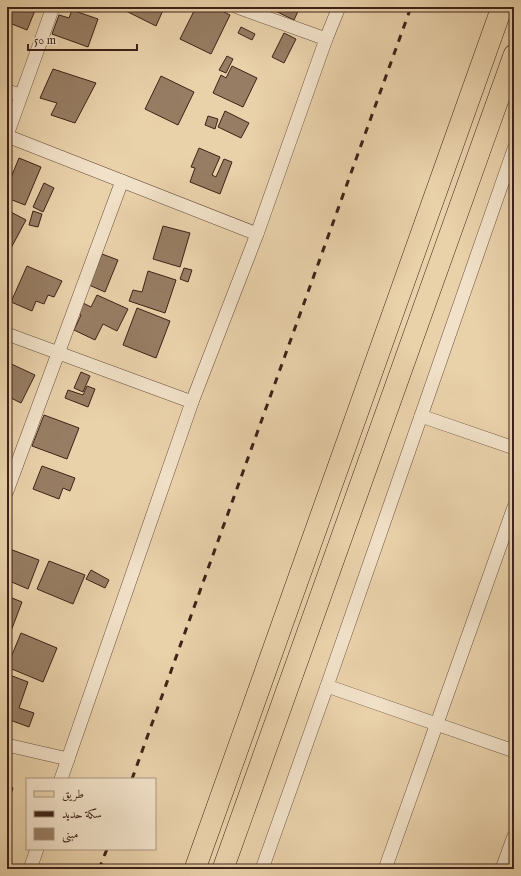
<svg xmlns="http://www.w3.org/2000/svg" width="521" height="876" viewBox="0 0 521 876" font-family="'IM FELL English',Amiri,serif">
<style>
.building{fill:#977d63;stroke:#3e2217}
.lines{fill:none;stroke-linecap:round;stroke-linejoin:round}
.minor-casing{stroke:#694e3c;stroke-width:14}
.primary-casing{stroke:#3e2217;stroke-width:22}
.minor{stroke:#f1e1c8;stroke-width:13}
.primary{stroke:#e9d1aa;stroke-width:21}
.rail{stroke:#3e2217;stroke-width:3;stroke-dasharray:7 7;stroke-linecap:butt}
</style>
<rect width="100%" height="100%" fill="#e9d1aa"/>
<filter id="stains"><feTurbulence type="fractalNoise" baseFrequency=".005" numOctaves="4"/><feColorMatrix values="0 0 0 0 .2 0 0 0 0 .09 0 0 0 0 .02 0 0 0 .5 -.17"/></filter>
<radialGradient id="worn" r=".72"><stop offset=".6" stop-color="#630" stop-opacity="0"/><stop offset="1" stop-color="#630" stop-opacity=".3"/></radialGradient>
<g class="building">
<polygon points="7,7 33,7 36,8 27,30 7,22"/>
<polygon points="87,7 100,7 98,12"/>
<polygon points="118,7 162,7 164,8 156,26"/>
<polygon points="196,7 214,7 230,15 211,54 180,39"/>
<polygon points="267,7 300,7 294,20"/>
<polygon points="72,10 98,19 88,47 52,34 59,15 69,18"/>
<polygon points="241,27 255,34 252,40 238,33"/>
<polygon points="284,33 296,39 284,63 272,57"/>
<polygon points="227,56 233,59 226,73 219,70"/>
<polygon points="232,66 257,78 243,107 213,93 221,75 226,78"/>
<polygon points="53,69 96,83 75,123 51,115 57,103 40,98"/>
<polygon points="161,76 194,92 178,125 145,109"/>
<polygon points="225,111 249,123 241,138 218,127"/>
<polygon points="208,116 218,119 215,129 205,125"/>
<polygon points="199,148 220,157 212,175 216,177 224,159 232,162 220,194 190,182 195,168 191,167"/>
<polygon points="19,158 41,167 25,205 7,198 7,179 10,180"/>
<polygon points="44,183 54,188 43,212 33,207"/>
<polygon points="7,210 26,220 10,250 7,249"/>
<polygon points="33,211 42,214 38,227 29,225"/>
<polygon points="163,226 190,233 180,267 153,259"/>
<polygon points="102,254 118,260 105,292 89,285"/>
<polygon points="27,266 62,281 54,297 48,295 44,304 36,301 32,311 11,302"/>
<polygon points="184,268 192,270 188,282 180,279"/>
<polygon points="148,271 176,280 165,313 129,301 133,290 142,292"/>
<polygon points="97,295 128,309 117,331 103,324 95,340 74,330 81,315 79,314 83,303 91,307"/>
<polygon points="137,308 170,321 156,358 123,345"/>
<polygon points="7,362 35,375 21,403 7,396"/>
<polygon points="81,372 90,376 83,392 74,388"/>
<polygon points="87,386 95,389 88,407 65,398 68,390 83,395"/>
<polygon points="44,415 79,428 67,459 32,446"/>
<polygon points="42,466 75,478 70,491 63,488 59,499 33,489"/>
<polygon points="7,548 39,560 28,589 7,580"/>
<polygon points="49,561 85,575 73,604 37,589"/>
<polygon points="91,570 109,580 105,588 86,579"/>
<polygon points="7,596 22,602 11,631 7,630"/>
<polygon points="21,633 57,648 43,682 7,667"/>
<polygon points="7,674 28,682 19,708 34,713 29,727 7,719"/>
<polygon points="7,786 13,788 7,805"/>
</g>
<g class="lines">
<g class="minor-casing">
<g id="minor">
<polyline points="237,7 326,39"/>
<polyline points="7,91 21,95"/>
<polyline points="7,135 53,7"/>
<polyline points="7,136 257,234"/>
<polyline points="7,334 192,402"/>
<polyline points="421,416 514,448"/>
<polyline points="7,491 122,181"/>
<polyline points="327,686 514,751"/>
<polyline points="7,745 68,759"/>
<polyline points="61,779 192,402 257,234 326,39 339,7"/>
<polyline points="30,869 37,849"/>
<polyline points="262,869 327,686 514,149"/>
<polyline points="385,869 514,507"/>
<polyline points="502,869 514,836"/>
</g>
</g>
<g class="primary-casing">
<g id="primary">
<polyline points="195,869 502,7"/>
<polyline points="223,869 514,55"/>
</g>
</g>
<use href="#minor" class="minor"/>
<use href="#primary" class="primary"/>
<g class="rail">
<polyline points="132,779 411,7"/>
<polyline points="99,869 107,849"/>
</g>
</g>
<rect width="521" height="876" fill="none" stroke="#e9d1aa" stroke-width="24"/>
<rect x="8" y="8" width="505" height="860" fill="none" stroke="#3e2217" stroke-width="2"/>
<rect x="12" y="12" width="497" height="852" fill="none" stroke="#3e2217"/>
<rect x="26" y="778" width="130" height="72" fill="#f1e1c8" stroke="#a99581"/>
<rect x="34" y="791" width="20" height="6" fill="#e9d1aa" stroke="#a99581"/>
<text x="62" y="798" font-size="12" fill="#3e2217">طريق</text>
<rect x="34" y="811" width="20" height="6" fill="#3e2217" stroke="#a99581"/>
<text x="62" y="818" font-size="12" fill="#3e2217">سكة حديد</text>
<rect x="34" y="828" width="20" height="12" fill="#977d63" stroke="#a99581"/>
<text x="62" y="838" font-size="12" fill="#3e2217">مبنى</text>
<path d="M28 44v6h109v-6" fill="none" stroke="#3e2217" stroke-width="2"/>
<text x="34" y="44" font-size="12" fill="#3e2217" stroke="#f1e1c8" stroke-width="3" paint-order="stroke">50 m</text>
<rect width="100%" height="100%" filter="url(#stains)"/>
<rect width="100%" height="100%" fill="url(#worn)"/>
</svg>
